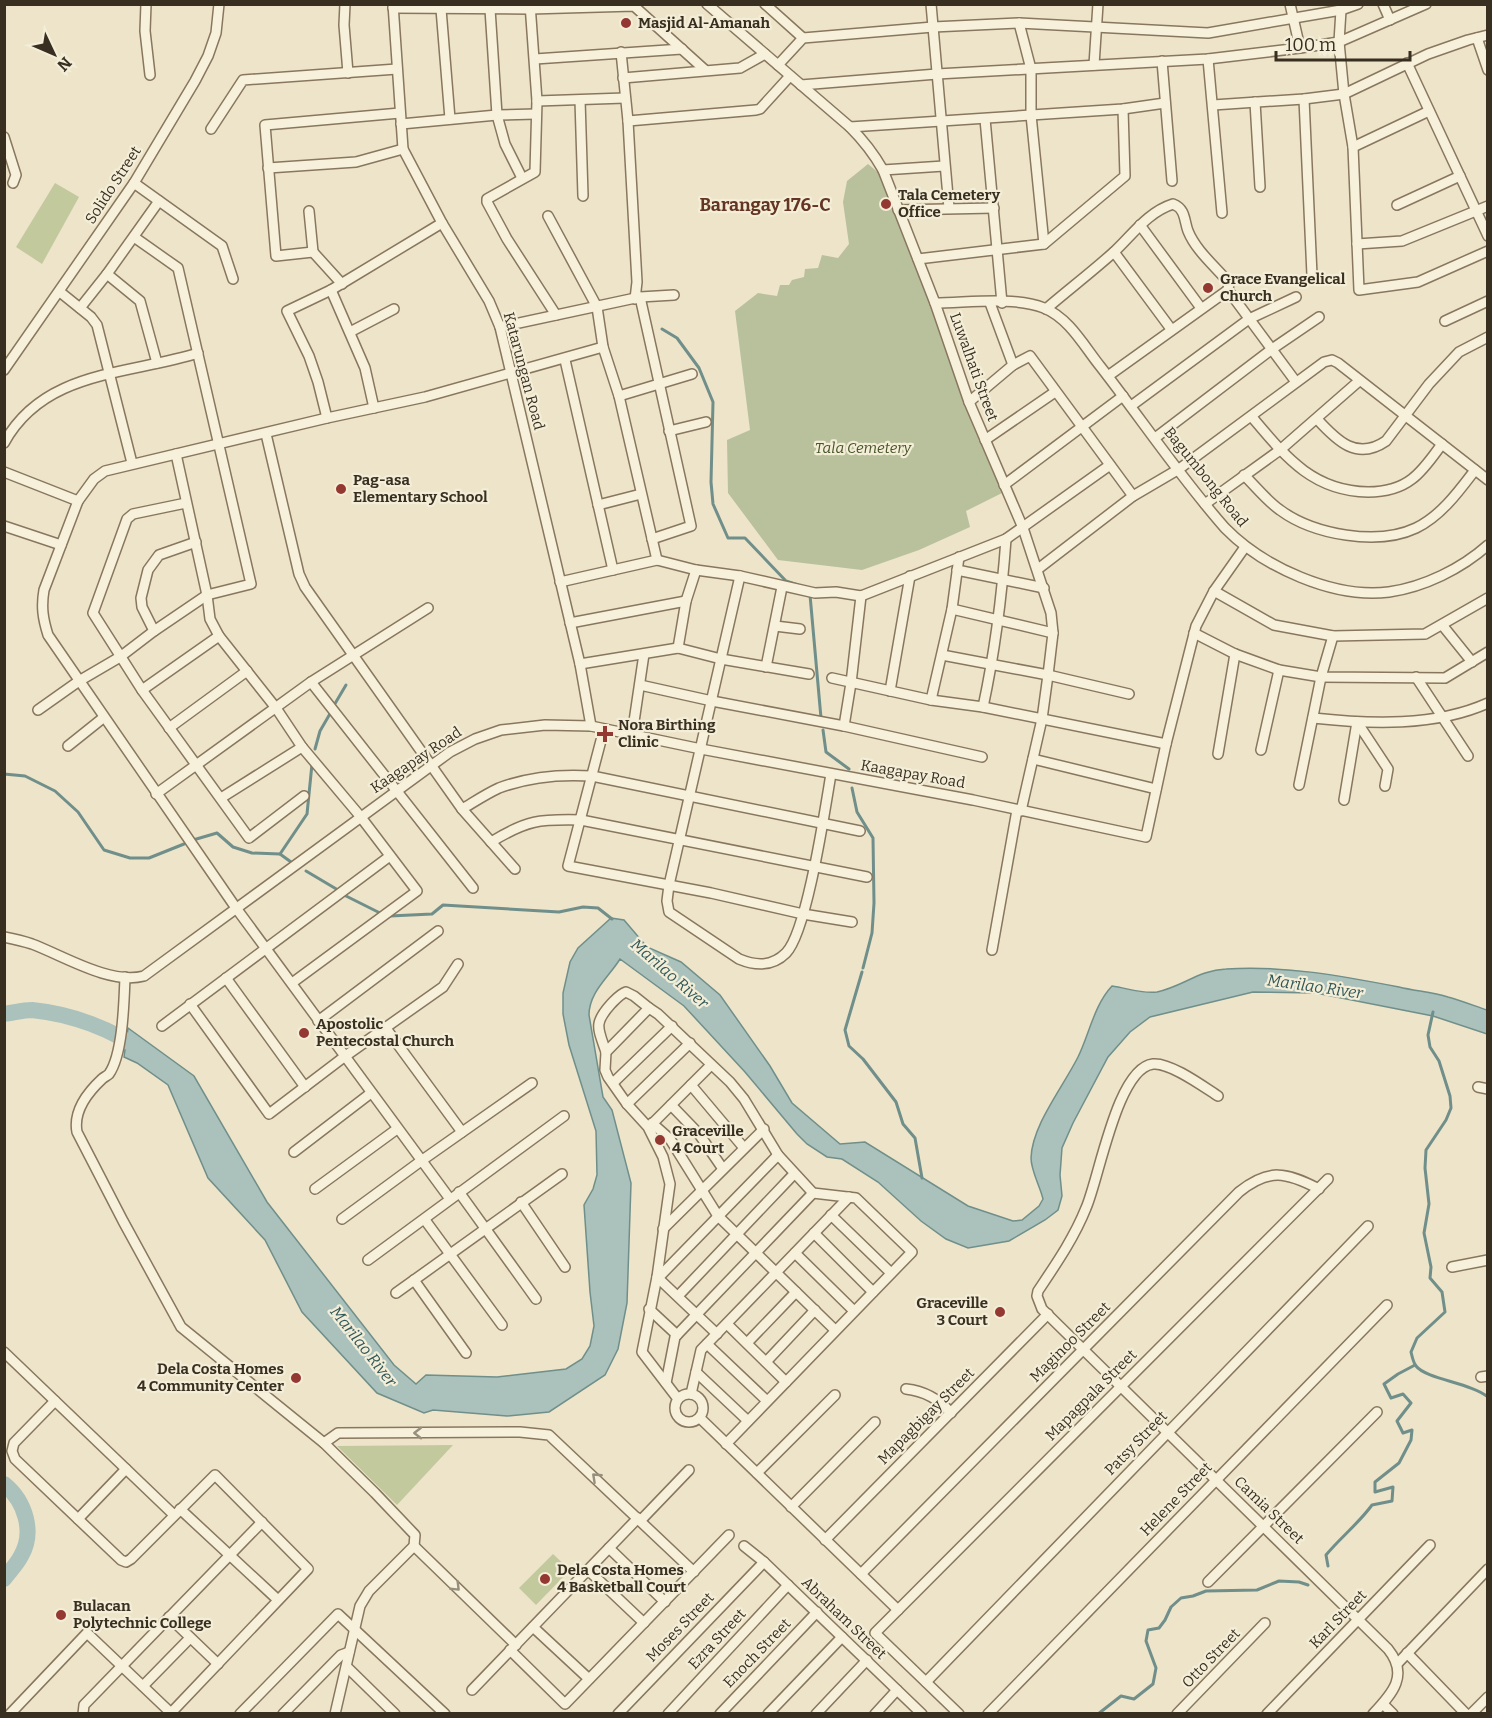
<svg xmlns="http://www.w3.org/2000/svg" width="1492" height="1718" viewBox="0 0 1492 1718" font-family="Bitter,serif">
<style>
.green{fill:#c2ca9d}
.cemetery{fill:#b9c09c}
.water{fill:#aac1bc;stroke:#708f8a;stroke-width:1.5}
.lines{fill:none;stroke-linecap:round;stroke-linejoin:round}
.stream{stroke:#708f8a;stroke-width:3}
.river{stroke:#aac1bc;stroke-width:16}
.minor-casing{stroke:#88775e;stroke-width:12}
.minor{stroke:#f7f1dc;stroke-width:9}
.oneway{stroke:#98907e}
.poi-dot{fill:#943832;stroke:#f4eed8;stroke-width:2}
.labels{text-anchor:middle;stroke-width:4.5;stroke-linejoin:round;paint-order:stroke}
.poi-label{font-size:15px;font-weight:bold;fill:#392f21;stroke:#f4eed8;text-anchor:start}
.street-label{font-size:15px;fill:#392f21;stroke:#f4eed8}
.park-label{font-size:15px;font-style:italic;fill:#475529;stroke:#f4eed8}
.water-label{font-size:16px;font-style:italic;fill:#315858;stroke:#f4eed8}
.quarter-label{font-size:18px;font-weight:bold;fill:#643523;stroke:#f4eed8}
</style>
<rect width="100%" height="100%" fill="#ede4c9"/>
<g class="green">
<polygon points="55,183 79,197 42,264 16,247"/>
<polygon points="453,1445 397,1505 337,1446"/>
<polygon points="553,1554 570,1570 536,1605 519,1588"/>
</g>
<polygon class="cemetery" points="868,164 880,174 1002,493 966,511 970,527 919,550 862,570 778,560 728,493 727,440 750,430 735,311 758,293 777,296 780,285 789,285 792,280 804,277 805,269 818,268 822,255 838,258 849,244 843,202 847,181"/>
<path class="water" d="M611 918 624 920 647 947 681 962 720 995 770 1066 792 1103 840 1144 865 1142 968 1206 1013 1221 1022 1220 1039 1206 1043 1199C1040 1186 1031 1171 1031 1158 1032 1125 1063 1087 1078 1057 1089 1035 1094 1005 1112 986 1127 988 1141 994 1157 992 1182 987 1199 970 1226 969 1284 965 1342 976 1399 987 1415 991 1432 992 1448 997 1462 1001 1475 1006 1487 1010V1034L1433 1016 1316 993 1253 992 1150 1017 1130 1032 1108 1057 1073 1123 1062 1148 1060 1175 1062 1196 1058 1210 1045 1220 1009 1241 968 1248 946 1239 921 1221 878 1182 842 1159 827 1157 807 1144 797 1134 745 1072 684 1006 620 959C609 977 589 992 589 1015L603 1097 612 1110 631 1183 627 1303 618 1349 605 1375 549 1412 507 1416 433 1410 424 1413 377 1393 302 1312 265 1240 208 1178 168 1085 137 1063 124 1057 128 1028 194 1076 267 1202 394 1365 416 1384 426 1375 497 1377 566 1369 582 1359 590 1346 594 1326 590 1292 584 1205 593 1189 597 1175 596 1131 569 1045 563 1014V993L570 962 578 948Z"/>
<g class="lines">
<g class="stream">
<polyline points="662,329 677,338 699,368 713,402 711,482 713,504 728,538 745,538 786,581 798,585"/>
<polyline points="810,595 821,718"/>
<polyline points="333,707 346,685"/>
<polyline points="823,730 826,752 849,769"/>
<polyline points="315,749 320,731 331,712"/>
<polyline points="4,774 25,776 55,791 78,812 104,850 130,858 149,858 184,844"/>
<polyline points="852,788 857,812 873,838 874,903 872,933 863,968"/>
<polyline points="193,840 217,833 233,847 252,853 280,854 291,862"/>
<polyline points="280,854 307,814 312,764"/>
<polyline points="306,871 338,890"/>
<polyline points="344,895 382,914"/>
<polyline points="390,916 432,914 443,905 559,912 583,907 598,908 612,919"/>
<polyline points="862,972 845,1030 849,1046 863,1059 896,1102 903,1124 915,1138 922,1178"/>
<path d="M1433 1012 1428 1035 1430 1047 1439 1061 1450 1096 1451 1108 1446 1120 1426 1150 1425 1168 1429 1204 1424 1233 1431 1267 1430 1278 1442 1292 1445 1312 1417 1338 1411 1352C1412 1356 1413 1362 1416 1366 1426 1379 1471 1383 1488 1397"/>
<path d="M1328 1566 1326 1555C1341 1537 1359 1523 1372 1505L1392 1501 1393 1487 1375 1492V1482L1399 1463 1411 1440 1412 1430 1403 1433 1397 1421 1411 1403 1403 1394 1391 1398 1384 1384 1398 1374 1415 1365"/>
<polyline points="1098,1714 1121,1696 1134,1699 1153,1684 1156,1668 1146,1641 1148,1630 1159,1628 1165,1620 1171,1607 1181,1598 1193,1596 1206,1591 1257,1590 1279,1581 1299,1582 1308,1585"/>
</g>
<g class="river">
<path d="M4 1014C13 1013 23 1010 32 1010 72 1014 112 1029 144 1052"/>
<path d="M4 1484C25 1501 35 1532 21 1556 17 1564 10 1571 4 1579"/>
</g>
<g class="minor-casing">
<g id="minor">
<polyline points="146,4 145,31 150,75"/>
<polyline points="345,4 344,25 348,73"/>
<polyline points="393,4 403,149 442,223 489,301 500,327 580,664 591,726"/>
<polyline points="530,4 537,101 535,172 487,199 487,202 507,239 556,315"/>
<path d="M707 4 850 127C863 140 874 154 883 170L935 303 969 402 1023 528 1051 613 1053 633 1048 675 1042 719 1021 811"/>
<polyline points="765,4 803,38"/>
<polyline points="931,4 949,208"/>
<polyline points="1290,4 1300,48"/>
<polyline points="1383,4 1390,20"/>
<polyline points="393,8 530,9 634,6 705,70"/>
<polyline points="441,9 450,119"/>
<polyline points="490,9 497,115 505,144 522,178"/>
<polyline points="1341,10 1339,42 1344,94 1353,147 1359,290 1418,282 1488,251"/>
<polyline points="1019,23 1031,69 1031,115 1044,244"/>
<polyline points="1477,38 1488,70"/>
<polyline points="621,52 628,121 637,282 635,299"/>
<polyline points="535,59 682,49"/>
<polyline points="1208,59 1222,213"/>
<polyline points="1162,61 1172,181"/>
<polyline points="1407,63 1488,236"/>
<polyline points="778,65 803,38 933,27 1019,23 1208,33 1341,10 1358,4"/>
<polyline points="1094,65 1098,4"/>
<polyline points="623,78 740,68 765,54"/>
<polyline points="801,85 937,74 1208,59 1300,48 1339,42 1426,4"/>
<polyline points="1304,99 1312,275"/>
<polyline points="580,100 583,196"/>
<polyline points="537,101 625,98"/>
<polyline points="1255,102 1260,187"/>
<polyline points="1213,105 1304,99 1344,94 1428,54 1468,40 1488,35"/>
<polyline points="985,119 1002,303"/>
<polyline points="628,121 756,110 760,109 790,76"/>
<polyline points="401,124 497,115 536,114"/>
<polyline points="850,127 1123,109 1165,103"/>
<polyline points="211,129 243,80 397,69"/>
<polyline points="4,137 16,175 13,183"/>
<polyline points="1353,147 1429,111"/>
<polyline points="268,168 356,162 403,149"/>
<polyline points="883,170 944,166"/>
<polyline points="134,183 222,246 233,279"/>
<polyline points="1397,205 1460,176"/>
<polyline points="898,210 994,208"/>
<polyline points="309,211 313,252 276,256 265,125 400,113"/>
<polyline points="548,216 597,307 603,347 619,396 657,560"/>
<polyline points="1140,225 1201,308"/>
<polyline points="1357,244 1402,241 1488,206"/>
<polyline points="313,252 342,284"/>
<polyline points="1114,252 1171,329"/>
<polyline points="918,259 1044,244 1125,176 1123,109"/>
<polyline points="107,274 140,301 157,363"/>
<polyline points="331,290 365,368 374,408"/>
<polyline points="60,292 91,317 97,325 132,463"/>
<polyline points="640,297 691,526 652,539"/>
<path d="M935 303C967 303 1014 296 1044 308 1069 318 1084 346 1100 366 1142 420 1180 477 1225 528 1263 567 1334 599 1389 592 1424 587 1461 569 1488 545"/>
<polyline points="990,303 1013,365"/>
<polyline points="80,308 107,274 159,201"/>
<path d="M1046 309C1068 290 1093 271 1115 251 1133 234 1148 212 1173 204 1186 209 1184 221 1188 231 1196 251 1216 267 1229 283L1228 290 1296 382"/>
<polyline points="1445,321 1488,301"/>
<polyline points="500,327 640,297 674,295"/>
<polyline points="350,332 394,309"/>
<polyline points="565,360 613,570"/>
<polyline points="4,370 134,183 195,81 208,56 216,33 219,4"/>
<polyline points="1108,376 1228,290"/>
<polyline points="619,396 692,374"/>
<polyline points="969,402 1013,365 1030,356 1133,496"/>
<polyline points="1131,406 1249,319 1296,297"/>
<path d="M1252 417C1285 456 1312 491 1368 492 1383 492 1399 489 1412 479 1424 470 1433 456 1442 444"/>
<polyline points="327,418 318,382 309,356 287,311 331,290 442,223"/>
<path d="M1317 419C1337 441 1357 461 1386 441L1429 384 1459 352 1488 337"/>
<polyline points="669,431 706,422"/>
<polyline points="266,434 299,574 305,587 462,809 515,869"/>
<polyline points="1155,438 1272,349 1319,317"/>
<polyline points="985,440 1055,392"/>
<path d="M4 443C44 370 128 375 198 353"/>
<polyline points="176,454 207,595 210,619 219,636 276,708 302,747 360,816 417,891 292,983"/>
<polyline points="4,472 78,501"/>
<path d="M1244 475C1256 487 1267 501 1280 510 1314 535 1378 546 1416 528 1441 516 1459 491 1475 470"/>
<polyline points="1004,485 1123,396"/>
<polyline points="186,503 133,514 127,519 93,613 142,690 249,838 304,796"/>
<polyline points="1205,504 1280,450 1359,381"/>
<polyline points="598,505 641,494"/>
<polyline points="4,526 61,545"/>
<polyline points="1038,569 1133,496 1179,469 1324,362 1332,360 1338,363 1488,480"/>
<polyline points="957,570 1044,588"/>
<path d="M740 576 669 885 667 901 669 912 739 959C756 966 772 967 786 953 807 932 825 809 831 774"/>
<polyline points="560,582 657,560 696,570 740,576 815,593 836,592 861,596 1006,539 1110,465"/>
<polyline points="1214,591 1274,625 1333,636 1425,634 1488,598"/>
<polyline points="952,609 1053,633"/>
<polyline points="570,623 686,601"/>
<polyline points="775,626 800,629"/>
<polyline points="1443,626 1472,662"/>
<polyline points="154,631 142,607 141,598 148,570 159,555 196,542"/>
<polyline points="1194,633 1235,654 1279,670 1321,677 1445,678 1488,652"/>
<polyline points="678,648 686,601 696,570"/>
<polyline points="942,655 1048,675 1129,694"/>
<polyline points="580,664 678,648 721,659 809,674"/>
<polyline points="766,667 782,587"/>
<polyline points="1416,677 1468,756"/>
<polyline points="832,678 931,700 983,707 1166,744"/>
<polyline points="311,682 473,888"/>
<polyline points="640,685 712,701 844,726 982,757"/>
<polyline points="142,690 219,636"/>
<polyline points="890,691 910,576"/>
<polyline points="931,700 952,609 959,557"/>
<path d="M983 707C995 651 1002 595 1006 539"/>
<polyline points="38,710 79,681 120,657 154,631 207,595 251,584 178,268 134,237"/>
<path d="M1313 718C1369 724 1435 727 1488 703"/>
<polyline points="1357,722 1388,769 1385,786"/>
<polyline points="844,726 851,683 861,596"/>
<polyline points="169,728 247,671"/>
<polyline points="604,729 568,866 711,893 803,914 852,922"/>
<polyline points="632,735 644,654"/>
<polyline points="68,746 103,718"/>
<polyline points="1261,750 1279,670"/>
<polyline points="1218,754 1235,654"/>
<polyline points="1033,759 1156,789"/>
<polyline points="1299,785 1321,677 1333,636"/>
<polyline points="156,794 311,682 428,608"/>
<polyline points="221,798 302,747"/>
<polyline points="1344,800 1357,722"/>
<path d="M462 809C474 802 486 794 499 788 528 777 561 774 592 776L860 831"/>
<path d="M491 842C527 820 539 819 581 820L867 877"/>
<path d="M4 937C14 939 23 941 32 944 64 956 110 985 144 976L450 752 475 739 501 730 545 725 591 726 701 749 973 800 1146 837 1166 744 1196 626 1214 591 1245 547"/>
<polyline points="992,950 1017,810"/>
<path d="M125 977C124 1002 123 1054 109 1074 107 1076 104 1077 102 1079 87 1093 73 1111 77 1132L123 1221 181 1327 324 1443 375 1493 415 1535 414 1546 369 1591 360 1606 335 1714"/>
<polyline points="226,978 305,1087"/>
<polyline points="190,1004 269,1114 344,1057 443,987 458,964"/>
<polyline points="318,1021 438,931"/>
<polyline points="162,1026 390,856"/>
<polyline points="385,1027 462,1132"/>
<path d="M606 1052C598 1028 593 1024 611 1004 616 999 620 994 626 992L634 996 649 1008"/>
<polyline points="613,1083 672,1026"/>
<polyline points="691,1085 744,1148"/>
<polyline points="1478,1087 1488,1089"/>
<path d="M1218 1096C1204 1087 1170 1062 1153 1064 1117 1068 1099 1179 1086 1208 1074 1238 1056 1264 1038 1291L1037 1296 1042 1309 1388 1649C1409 1675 1393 1693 1373 1714"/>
<polyline points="627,1104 690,1043"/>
<polyline points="671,1105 699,1134 723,1169"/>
<polyline points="652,1123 670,1139 718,1216 835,1330"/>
<polyline points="650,1126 711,1065"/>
<polyline points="294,1152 371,1093"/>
<polyline points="315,1189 397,1129"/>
<polyline points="459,1192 536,1299"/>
<path d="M450 1199 236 908 48 635C43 619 41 607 44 590L78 501 94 479 105 471 327 418 425 397 603 347"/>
<polyline points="521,1202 565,1267"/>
<polyline points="831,1215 891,1273"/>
<polyline points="342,1219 421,1161 532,1083"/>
<polyline points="425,1220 502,1325"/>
<polyline points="663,1229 764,1129"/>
<polyline points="814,1233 873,1292"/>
<polyline points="795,1253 854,1311"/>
<polyline points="368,1260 564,1116"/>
<polyline points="1452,1267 1488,1260"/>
<polyline points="657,1277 717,1334"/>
<polyline points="658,1278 778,1155"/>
<polyline points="414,1280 466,1353"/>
<polyline points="396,1293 562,1174"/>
<polyline points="678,1296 794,1174"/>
<polyline points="649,1309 677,1335"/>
<polyline points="727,1324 786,1382"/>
<polyline points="747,1343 796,1292"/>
<polyline points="707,1344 767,1401"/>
<polyline points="4,1352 174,1515"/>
<polyline points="766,1362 815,1310"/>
<polyline points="696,1372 748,1421"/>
<polyline points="1481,1377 1488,1376"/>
<polyline points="666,1383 675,1337 813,1193"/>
<path d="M906 1389C924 1391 939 1399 951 1413"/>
<circle cx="689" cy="1408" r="14"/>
<polyline points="691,1394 701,1350 849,1197"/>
<polyline points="678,1399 642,1352 657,1277 670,1184 663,1157 648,1127 627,1104 608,1077 605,1070 606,1052 649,1008 658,1014 730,1082 744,1099 778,1155 813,1193 856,1198 912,1252 726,1444"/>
<polyline points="55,1401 14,1443 12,1451 15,1459 121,1560 126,1562 131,1559 215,1475 308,1569 170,1714"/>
<polyline points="700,1418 898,1610"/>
<polyline points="324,1443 338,1433 520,1432 549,1435 694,1572"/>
<polyline points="757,1473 835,1395"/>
<polyline points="791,1507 875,1422"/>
<polyline points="180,1509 278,1600"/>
<polyline points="78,1519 126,1469"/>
<polyline points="641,1520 689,1470"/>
<polyline points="825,1540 1048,1314"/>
<polyline points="414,1546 516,1645"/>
<polyline points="744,1546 764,1562 922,1714"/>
<polyline points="609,1548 665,1602"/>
<polyline points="588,1570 644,1623"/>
<path d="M861 1574 1239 1192C1269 1168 1286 1172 1319 1189"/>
<polyline points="1208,1582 1377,1412"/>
<polyline points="169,1617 218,1664"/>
<polyline points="533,1627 589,1679"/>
<polyline points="510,1650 565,1704 729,1535"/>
<polyline points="1407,1653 1466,1714"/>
<polyline points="1397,1664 1488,1569"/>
<polyline points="347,1667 395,1714"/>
<polyline points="926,1682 1368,1226"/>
<polyline points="143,1686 190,1638"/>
<polyline points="472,1690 638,1518"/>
<polyline points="1383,1704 1393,1714"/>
<polyline points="10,1714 87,1633 171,1713"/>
<polyline points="83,1714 84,1705 262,1522"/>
<polyline points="240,1714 338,1614 445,1714"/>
<polyline points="283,1714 341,1655 349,1652"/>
<polyline points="618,1714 764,1562"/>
<polyline points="668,1714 788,1585"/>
<polyline points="720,1714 817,1612"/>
<polyline points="768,1714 842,1637"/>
<polyline points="816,1714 867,1660"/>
<polyline points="875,1714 897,1690"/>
<polyline points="959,1714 875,1633 1328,1179"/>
<polyline points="988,1714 1387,1305"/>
<polyline points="1177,1714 1265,1623"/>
<polyline points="1267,1714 1430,1545"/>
<polyline points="1471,1714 1488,1697"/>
</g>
</g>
<use href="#minor" class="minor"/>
</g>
<defs><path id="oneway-chevron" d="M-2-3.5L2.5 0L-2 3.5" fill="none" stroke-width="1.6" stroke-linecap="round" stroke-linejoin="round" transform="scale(1.5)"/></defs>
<g class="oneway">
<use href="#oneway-chevron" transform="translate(418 1433) rotate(180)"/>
<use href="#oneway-chevron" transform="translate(596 1477) rotate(-137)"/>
<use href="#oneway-chevron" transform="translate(456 1587) rotate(45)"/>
</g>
<g class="poi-dot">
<circle cx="626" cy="23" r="6"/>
<circle cx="886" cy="204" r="6"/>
<circle cx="1208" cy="288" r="6"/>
<circle cx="341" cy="489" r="6"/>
<path d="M602 725h6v6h6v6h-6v6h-6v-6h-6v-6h6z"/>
<circle cx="304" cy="1033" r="6"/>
<circle cx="660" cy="1140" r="6"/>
<circle cx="1000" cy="1312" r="6"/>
<circle cx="296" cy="1378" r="6"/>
<circle cx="545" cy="1579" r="6"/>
<circle cx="61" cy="1615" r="6"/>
</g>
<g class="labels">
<g class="poi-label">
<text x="638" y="28">Masjid Al-Amanah</text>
<text x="898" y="200">Tala Cemetery<tspan x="898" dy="17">Office</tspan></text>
<text x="1220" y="284">Grace Evangelical<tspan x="1220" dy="17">Church</tspan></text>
<text x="353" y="485">Pag-asa<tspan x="353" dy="17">Elementary School</tspan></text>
<text x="618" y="730">Nora Birthing<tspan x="618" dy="17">Clinic</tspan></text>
<text x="316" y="1029">Apostolic<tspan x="316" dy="17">Pentecostal Church</tspan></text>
<text x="672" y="1136">Graceville<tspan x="672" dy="17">4 Court</tspan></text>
<text x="988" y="1308" text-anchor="end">Graceville<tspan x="988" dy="17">3 Court</tspan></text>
<text x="284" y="1374" text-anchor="end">Dela Costa Homes<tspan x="284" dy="17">4 Community Center</tspan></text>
<text x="557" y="1575">Dela Costa Homes<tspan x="557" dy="17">4 Basketball Court</tspan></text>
<text x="73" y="1611">Bulacan<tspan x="73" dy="17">Polytechnic College</tspan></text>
</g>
<g class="street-label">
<text transform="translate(113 185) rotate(-57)" y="5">Solido Street</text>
<text transform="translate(974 367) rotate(70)" y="5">Luwalhati Street</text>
<text transform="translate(524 371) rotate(75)" y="5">Katarungan Road</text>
<text transform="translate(1206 477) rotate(51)" y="5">Bagumbong Road</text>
<text transform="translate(416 760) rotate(-34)" y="5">Kaagapay Road</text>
<text transform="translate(913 774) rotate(10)" y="5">Kaagapay Road</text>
<text transform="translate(1070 1342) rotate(-45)" y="5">Maginoo Street</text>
<text transform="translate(1091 1395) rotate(-45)" y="5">Mapagpala Street</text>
<text transform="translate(926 1416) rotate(-45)" y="5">Mapagbigay Street</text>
<text transform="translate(1136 1443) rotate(-46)" y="5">Patsy Street</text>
<text transform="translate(1176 1499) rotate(-46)" y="5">Helene Street</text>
<text transform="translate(1269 1510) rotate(44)" y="5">Camia Street</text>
<text transform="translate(844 1618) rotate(44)" y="5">Abraham Street</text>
<text transform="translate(1338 1619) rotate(-46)" y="5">Karl Street</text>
<text transform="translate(680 1627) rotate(-46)" y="5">Moses Street</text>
<text transform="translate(717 1639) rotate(-47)" y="5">Ezra Street</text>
<text transform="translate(757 1653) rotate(-46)" y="5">Enoch Street</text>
<text transform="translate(1211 1658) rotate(-46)" y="5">Otto Street</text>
</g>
<g class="park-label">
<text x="863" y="453">Tala Cemetery</text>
</g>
<g class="water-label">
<text transform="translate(670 973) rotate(41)" y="6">Marilao River</text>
<text transform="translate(1315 986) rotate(8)" y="6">Marilao River</text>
<text transform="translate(364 1346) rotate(52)" y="6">Marilao River</text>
</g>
<g class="quarter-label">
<text x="765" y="211">Barangay 176-C</text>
</g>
</g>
<rect width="1492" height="1718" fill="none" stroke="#392f21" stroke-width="12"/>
<g transform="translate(54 54) rotate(134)" stroke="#f4eed8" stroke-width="4.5" paint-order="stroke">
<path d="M0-4.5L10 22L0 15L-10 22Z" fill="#392f21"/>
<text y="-9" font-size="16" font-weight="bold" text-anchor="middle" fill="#392f21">N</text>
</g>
<path d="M1276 51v9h134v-9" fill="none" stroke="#392f21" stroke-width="3"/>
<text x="1285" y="51" font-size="18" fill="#392f21" stroke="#f4eed8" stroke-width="4.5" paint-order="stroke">100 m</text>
</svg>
